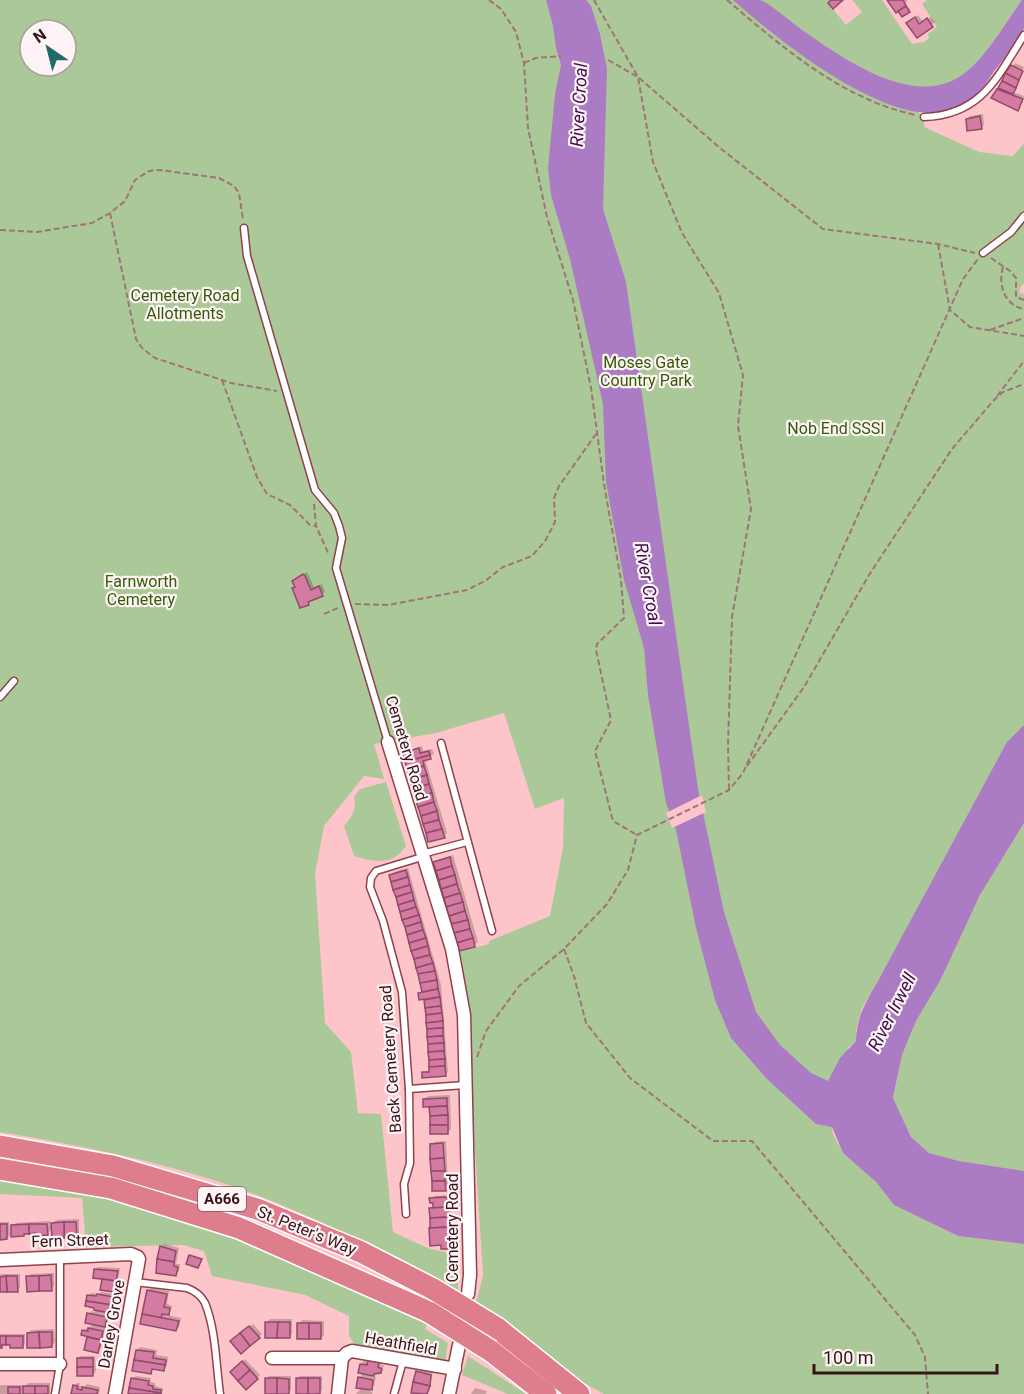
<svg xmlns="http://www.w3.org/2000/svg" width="1024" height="1394" viewBox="0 0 1024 1394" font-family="Roboto,sans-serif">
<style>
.green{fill:#abc998;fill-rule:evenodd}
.water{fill:#ab7bc4}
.pier{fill:#fdc5c9}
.shadow{fill:#0003}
.building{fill:#d47ba1;stroke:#93496a;stroke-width:1.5}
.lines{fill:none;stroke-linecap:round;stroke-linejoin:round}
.service-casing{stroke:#90424c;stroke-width:9}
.minor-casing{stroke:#90424c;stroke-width:15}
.trunk-casing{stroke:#fff;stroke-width:24}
.path{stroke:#a07378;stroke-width:2;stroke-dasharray:6 3;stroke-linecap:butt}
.service{stroke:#fff;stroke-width:6}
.minor{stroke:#fff;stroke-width:12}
.trunk{stroke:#de7e8c;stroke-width:21}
.trunk-bridge-casing{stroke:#fff;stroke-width:24;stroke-linecap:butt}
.trunk-bridge{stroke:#de7e8c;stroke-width:21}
.labels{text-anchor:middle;stroke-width:4.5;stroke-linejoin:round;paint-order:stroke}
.shield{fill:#fef4f5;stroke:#72585c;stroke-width:1.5}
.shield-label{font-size:15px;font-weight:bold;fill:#36151a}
.park-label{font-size:16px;fill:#325b04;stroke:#fef4f5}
.street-label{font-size:16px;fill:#36151a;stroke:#fef4f5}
.water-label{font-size:18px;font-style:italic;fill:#3e0e52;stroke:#fef4f5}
</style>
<rect width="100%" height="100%" fill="#fdc5c9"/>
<g class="green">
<path d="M0 0H831L828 3 846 25 862 12 852 0H882L912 44 924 42 929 38 928 34 937 27 922 4 927 0H1022C1000 30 973 83 933 88 923 89 913 86 904 86L924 121V127L979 152 1013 156 1024 143V284L1021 286 1019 293 1024 294V725L862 1008 856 1029V1041L849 1047 828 1103 833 1134 843 1153 876 1182 894 1205 958 1236 1024 1244V1394H604L560 1370 475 1307 483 1275 471 1087 470 1020 459 952 489 944V941L550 916 563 848 564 798 535 809 504 713 436 733 374 744 384 779 364 776 324 826 315 874 325 1023 351 1052 358 1113 381 1114 393 1232 430 1249 458 1255V1290C385 1253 312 1214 235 1187 158 1161 79 1145 0 1132ZM30 30H66V66H30Z"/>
<path d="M386 782 406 846C393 866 374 862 354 856L344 826C352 817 357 809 354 797L360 789Z"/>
<polygon points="1024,823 1024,1171 959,1161 929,1153 911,1137 893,1099 902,1055 916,1021 940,981 980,895"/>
<polygon points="0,1177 155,1206 356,1286 427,1324 425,1329 448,1343 445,1363 357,1347 349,1336 349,1316 305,1295 212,1276 204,1251 183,1245 86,1247 82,1198 0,1194"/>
<polygon points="468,1356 526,1394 508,1394 462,1375"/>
</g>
<g class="water">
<path d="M546 0H586L591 6 600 34 607 69 603 209 626 282 698 789 724 912 756 1012 780 1045 811 1073 828 1081 840 1058 856 1041C856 1017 867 1000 879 979L1007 742 1024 725V823L980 895 940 981 916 1021 902 1055 893 1098 911 1137 929 1153 959 1161 1024 1171V1244L958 1236 894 1205 876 1182 843 1153 832 1127 816 1124 768 1080 731 1038 715 1000 696 928 676 830 666 803 648 695 644 648 624 580 606 482 603 404 570 259 551 195 548 168 555 94 561 65 556 48 553 26Z"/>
<path d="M733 0C741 0 752 0 760 0 768 2 796 26 805 32 845 60 915 109 962 75 984 60 1006 22 1022 0H1024C1024 8 1024 19 1024 28 1022 37 1000 64 993 73 984 87 973 101 957 107 942 113 922 114 907 110 849 95 777 39 733 0Z"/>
</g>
<polygon class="pier" points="702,795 706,812 672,828 666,813"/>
<g class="shadow">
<polygon points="890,0 907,0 906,4 910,10 903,15"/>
<polygon points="918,15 923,22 931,17 935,22 917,36 911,20"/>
<polygon points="1015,63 1024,67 1013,92 1024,96 1018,109 999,90"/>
<polygon points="983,114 984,125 981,128 967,119 970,116"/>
<polygon points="307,572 314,587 322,584 325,592 311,599 308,604 296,586 297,578"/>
<polygon points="422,746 423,751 432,749 434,754 425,759 447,833 444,836 404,754 407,751"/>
<polygon points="453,855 478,942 475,945 460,949 435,863 438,860"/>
<polygon points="408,868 441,985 448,1072 445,1075 424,1073 431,1069 425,998 420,994 423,991 391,875 394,872"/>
<polygon points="450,1095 451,1129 448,1132 432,1133 431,1106 425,1099 428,1096"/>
<polygon points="446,1141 448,1186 445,1189 431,1145 434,1142"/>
<polygon points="450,1195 453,1244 450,1248 430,1209 435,1205 431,1199 434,1196"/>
<polygon points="79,1219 79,1233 76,1236 53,1228 47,1234 13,1226 16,1223 50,1221 50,1226 56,1220"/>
<polygon points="0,1222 9,1222 10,1235 7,1238 0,1238"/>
<polygon points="164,1244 179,1248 176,1264 180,1264 179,1271 176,1274 161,1247"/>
<polygon points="98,1267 120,1268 117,1287 114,1290 95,1270"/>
<polygon points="54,1273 54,1286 51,1289 28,1277 31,1274"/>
<polygon points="0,1274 20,1274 20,1287 17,1290 0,1291"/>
<polygon points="151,1288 169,1291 167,1304 172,1306 171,1310 166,1315 181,1318 179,1327 176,1330 142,1323 148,1291"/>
<polygon points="101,1292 116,1294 114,1309 107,1315 109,1315 108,1323 103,1327 105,1328 101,1348 98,1351 86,1349 89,1335 84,1330 94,1324 89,1314 92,1311 95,1312 96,1306 88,1296 91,1293 99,1294"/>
<polygon points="270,1319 292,1319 292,1334 289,1337 267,1322"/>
<polygon points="302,1320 324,1321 324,1335 321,1338 299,1324"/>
<polygon points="253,1324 262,1334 259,1337 235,1338"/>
<polygon points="54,1329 55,1342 52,1346 28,1333 31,1330"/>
<polygon points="0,1334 25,1334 25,1343 22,1346 4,1343 0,1346"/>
<polygon points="140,1347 157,1350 156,1355 168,1357 167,1366 164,1369 154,1368 150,1372 137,1350"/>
<polygon points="81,1356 95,1356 96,1371 93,1375 78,1359"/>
<polygon points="372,1358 381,1359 380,1364 384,1366 381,1370 371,1377 376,1377 374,1386 369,1391 373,1392 372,1394 356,1394 362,1387 359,1378 364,1373 361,1364 364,1361 369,1362"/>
<polygon points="245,1359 260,1375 246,1388 232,1372"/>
<polygon points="421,1369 433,1372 428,1394 413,1394 418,1372"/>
<polygon points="136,1376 151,1378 150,1382 155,1383 155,1386 163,1388 163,1391 160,1394 130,1394 132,1379"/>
<polygon points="269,1376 291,1376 291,1390 288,1393 266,1379"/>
<polygon points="300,1376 322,1376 322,1390 319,1393 297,1379"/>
<polygon points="28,1383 50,1383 50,1394 0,1394 0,1385 23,1385 23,1388"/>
<polygon points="77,1383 80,1383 79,1386 84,1387 87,1384 100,1387 99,1394 73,1394 74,1386"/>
<polygon points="475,1388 487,1391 486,1394 471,1394"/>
</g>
<g class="building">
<polygon points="831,0 843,0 833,9 828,3"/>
<polygon points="887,0 903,0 906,6 896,13"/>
<polygon points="906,6 910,12 902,17 898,11"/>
<polygon points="915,17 919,24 927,18 933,27 917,38 906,23"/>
<polygon points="1011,65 1023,71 1019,80 1005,73"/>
<polygon points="1005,73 1019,80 1016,88 1002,81"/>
<polygon points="1002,81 1016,88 1013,94 998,88"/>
<polygon points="997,89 1023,99 1018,111 991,98"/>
<polygon points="980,116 982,129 967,131 966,119"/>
<polygon points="303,574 305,576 311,590 319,586 323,596 308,602 309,605 300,608 292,588 295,587 292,581"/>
<polygon points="419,748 420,753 429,751 430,755 405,762 402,753"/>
<polygon points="430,755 431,759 423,761 424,766 408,771 405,762"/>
<polygon points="424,766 427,775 410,780 408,771"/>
<polygon points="427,775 429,784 413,789 410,780"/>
<polygon points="429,784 432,793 415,798 413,789"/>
<polygon points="432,793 434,802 418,807 415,798"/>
<polygon points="434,802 437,811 421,816 418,807"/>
<polygon points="437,811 439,820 423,824 421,816"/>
<polygon points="439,820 442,829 426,833 423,824"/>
<polygon points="442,829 445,838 428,842 426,833"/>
<polygon points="450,857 452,866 436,871 433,862"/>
<polygon points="452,866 455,875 439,880 436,871"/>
<polygon points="406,870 408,877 391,882 389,875"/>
<polygon points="455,875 457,884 441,889 439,880"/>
<polygon points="408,877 410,885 393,890 391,882"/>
<polygon points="457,884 460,893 444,898 441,889"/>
<polygon points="410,885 412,892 396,897 393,890"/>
<polygon points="412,892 414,900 398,905 396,897"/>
<polygon points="460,893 463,902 446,907 444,898"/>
<polygon points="414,900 416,907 400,912 398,905"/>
<polygon points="463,902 465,911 449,916 446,907"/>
<polygon points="416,907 419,915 402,920 400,912"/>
<polygon points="465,911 468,920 451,924 449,916"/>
<polygon points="419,915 421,922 405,927 402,920"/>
<polygon points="468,920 470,929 454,933 451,924"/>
<polygon points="421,922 423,930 407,935 405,927"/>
<polygon points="470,929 473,938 457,943 454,933"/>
<polygon points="423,930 426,938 409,943 407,935"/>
<polygon points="426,938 428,946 411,951 409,943"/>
<polygon points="473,938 475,947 459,951 457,943"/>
<polygon points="428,946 430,955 414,959 411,951"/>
<polygon points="430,955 433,963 416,968 414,959"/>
<polygon points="433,963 435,971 418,974 416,968"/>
<polygon points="435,971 437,980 420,983 418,974"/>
<polygon points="437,980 438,989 422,992 420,983"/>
<polygon points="438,989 440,997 419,1000 418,993"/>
<polygon points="440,997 441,1006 425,1008 424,1000"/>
<polygon points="441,1006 442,1013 426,1015 425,1008"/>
<polygon points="442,1013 443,1021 426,1023 426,1015"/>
<polygon points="443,1021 443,1028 427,1029 426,1023"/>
<polygon points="443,1028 443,1036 427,1037 427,1029"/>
<polygon points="443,1036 444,1043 428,1044 427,1037"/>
<polygon points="444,1043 444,1051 428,1052 428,1044"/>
<polygon points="444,1051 445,1059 429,1060 428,1052"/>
<polygon points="445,1059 445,1066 429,1067 429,1060"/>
<polygon points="445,1066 446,1076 422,1078 422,1072 429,1072 429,1067"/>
<polygon points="447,1098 447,1106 423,1107 423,1099"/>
<polygon points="447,1106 448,1115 430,1116 429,1107"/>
<polygon points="448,1115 448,1125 430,1125 430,1116"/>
<rect x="430" y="1125" width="18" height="9"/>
<polygon points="443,1143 444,1158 430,1159 430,1144"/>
<polygon points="444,1158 445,1171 431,1171 430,1159"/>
<polygon points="431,1171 445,1171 445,1181 432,1181"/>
<polygon points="432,1181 445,1181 446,1191 432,1191"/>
<polygon points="447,1197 448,1207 433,1208 433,1203 430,1203 429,1198"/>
<polygon points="448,1207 449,1217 430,1218 429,1208"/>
<polygon points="449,1217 449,1227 430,1228 430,1218"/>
<polygon points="64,1222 76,1222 77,1237 64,1238"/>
<polygon points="64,1222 64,1238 52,1238 51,1223"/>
<polygon points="0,1224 7,1224 7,1239 0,1240"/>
<polygon points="29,1224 29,1234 24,1234 24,1236 11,1237 11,1225"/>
<polygon points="29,1224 47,1224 48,1235 35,1236 35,1233 29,1234"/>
<polygon points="449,1227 451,1249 441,1249 441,1245 430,1246 429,1228"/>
<polygon points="160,1246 176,1251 174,1262 157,1259"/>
<polygon points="189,1255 202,1259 198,1268 186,1264"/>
<polygon points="157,1259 174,1262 174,1266 178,1267 176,1276 156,1273"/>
<polygon points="94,1269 118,1271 116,1281 93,1278"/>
<polygon points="51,1275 52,1291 39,1291 39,1276"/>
<polygon points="6,1276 17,1276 18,1292 7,1292"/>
<polygon points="6,1276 7,1292 0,1292 0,1277"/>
<polygon points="26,1276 39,1276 39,1291 27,1292"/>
<polygon points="102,1279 116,1281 114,1292 100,1290"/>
<polygon points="147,1290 167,1294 164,1307 170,1308 169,1315 162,1314 161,1318 142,1314"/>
<polygon points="97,1294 114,1297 112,1305 86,1301 87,1295 96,1296"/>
<polygon points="86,1301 112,1305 111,1313 94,1310 94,1308 85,1306"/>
<polygon points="87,1313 107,1317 105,1327 85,1323"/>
<polygon points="142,1314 179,1321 176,1331 140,1324"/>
<polygon points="265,1322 278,1322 277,1338 265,1338"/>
<polygon points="278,1322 290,1322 290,1338 277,1338"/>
<rect x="297" y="1323" width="12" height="16"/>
<rect x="309" y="1323" width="12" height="16"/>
<polygon points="249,1326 260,1338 250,1346 240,1333"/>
<polygon points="88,1328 103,1331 101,1340 81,1335 82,1330 88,1331"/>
<polygon points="39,1332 40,1348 27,1348 27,1333"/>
<polygon points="39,1332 52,1332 52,1347 40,1348"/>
<polygon points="240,1333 250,1346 241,1354 230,1341"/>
<polygon points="0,1336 6,1336 6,1345 2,1345 2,1348 0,1348"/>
<polygon points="6,1336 23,1336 23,1348 10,1348 10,1345 6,1345"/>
<polygon points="87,1337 101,1340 98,1353 84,1350"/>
<polygon points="136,1350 154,1352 153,1358 166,1360 165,1365 134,1360"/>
<rect x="77" y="1358" width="16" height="9"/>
<polygon points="134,1360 165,1365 164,1371 152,1369 151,1374 132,1371"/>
<polygon points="368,1360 379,1362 378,1367 382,1369 381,1373 374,1374 374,1376 358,1373 360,1364 367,1365"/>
<polygon points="242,1361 250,1370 238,1381 230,1372"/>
<rect x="77" y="1367" width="16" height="9"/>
<polygon points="250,1370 258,1379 246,1390 238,1381"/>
<polygon points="416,1371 431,1375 430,1386 413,1382"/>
<polygon points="358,1377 373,1380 372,1390 356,1388"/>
<polygon points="131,1378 149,1381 148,1385 153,1386 153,1389 161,1390 161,1393 129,1388"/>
<rect x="265" y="1378" width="12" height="16"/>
<polygon points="277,1378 289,1379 289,1394 277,1394"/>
<rect x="296" y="1378" width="12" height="16"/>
<rect x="308" y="1378" width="12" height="16"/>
<polygon points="413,1382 430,1386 427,1394 411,1393"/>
<polygon points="73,1385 78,1386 77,1389 82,1390 82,1387 98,1390 97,1394 71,1394"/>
<rect x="23" y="1386" width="12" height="8"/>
<rect x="35" y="1386" width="13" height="8"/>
<rect x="8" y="1387" width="12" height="7"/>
<polygon points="129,1388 161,1393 160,1394 128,1394"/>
</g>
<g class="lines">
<g class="service-casing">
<g id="service">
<path d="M924 117C981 115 997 78 1024 35"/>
<polyline points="244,228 247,256 315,490 334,513 339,526 342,538 336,568 388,742"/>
<polyline points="983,253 1011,232 1024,216"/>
<polyline points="0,697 14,681"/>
<polyline points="441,743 492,931"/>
<polyline points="422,854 467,842"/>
<polyline points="409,1089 465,1085"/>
<polyline points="406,1214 404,1184 410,1163 409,1089 402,992 383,921 370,887 371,878 376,871 422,857"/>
<path d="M135 1282 187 1288C195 1291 201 1295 205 1303 216 1330 216 1365 220 1394"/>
<polyline points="55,1394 60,1364 60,1258"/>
<polyline points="394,1394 403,1361"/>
</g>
</g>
<g class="minor-casing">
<g id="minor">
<polyline points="388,742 452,949 464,1015 470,1275 468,1294"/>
<polyline points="0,1260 131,1254 138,1257 139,1259 115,1394"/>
<polyline points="272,1358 342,1358 347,1353 352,1351 455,1369"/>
<polyline points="0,1364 60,1364"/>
<polyline points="338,1394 342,1358"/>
<polyline points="449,1394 459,1345"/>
</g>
</g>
<g class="trunk-casing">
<g id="trunk">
<polyline points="0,1146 113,1166 257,1209 361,1252 433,1289"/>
<polyline points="0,1169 111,1188 239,1228 429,1312"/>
<polyline points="497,1328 579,1394"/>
<polyline points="491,1351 546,1394"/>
</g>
</g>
<g class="path">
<polyline points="489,0 501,9 516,32 524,63 528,128 547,217 573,300 591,388 604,484 621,580 624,618 597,644 596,650 611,720 595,751 613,821 637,835"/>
<polyline points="594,0 638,77 720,148 823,229 938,244 975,253"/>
<path d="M727 0C782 47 843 100 916 115"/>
<polyline points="608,60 638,77 653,162 682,233 719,293 743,375 738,426 751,509 732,617 728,745 729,790"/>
<polyline points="524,63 536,58 561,56"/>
<polyline points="110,213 136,339 142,348 155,358 231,383 277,391"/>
<polyline points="0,230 37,232 92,223 110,213 125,201 135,180 149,171 160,170 219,178 234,186 239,193 243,220"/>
<polyline points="938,244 950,310 970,327 1024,336"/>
<polyline points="991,258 1010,271 1016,278 1016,297 1024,300"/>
<path d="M1003 267C998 285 1004 305 1024 309"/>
<polyline points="990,330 1024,318"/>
<polyline points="222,380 257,477 267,494 290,505 310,525 316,526"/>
<polyline points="997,396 1024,361"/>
<polyline points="314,504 316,526 329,555"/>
<polyline points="355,604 388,605 467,590 485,581 503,567 532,556 545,541 555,522 554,498 559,486 596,434"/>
<polyline points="324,614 338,608"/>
<polyline points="747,766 804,687 869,575 952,449 994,400 1003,392 1024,384"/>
<polyline points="564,949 574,976 586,1023 630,1078 713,1141 752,1141 915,1335 925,1357 928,1394"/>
<polyline points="477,1057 486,1031 519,986 564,949 607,904 628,870 637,835 729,790 743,773 963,279 978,259"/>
</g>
<use href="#service" class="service"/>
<use href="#minor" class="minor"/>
<use href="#trunk" class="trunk"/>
<g class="trunk-bridge-casing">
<g id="trunk-bridge">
<polyline points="433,1289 497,1328"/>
<polyline points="429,1312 491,1351"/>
</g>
</g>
<use href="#trunk-bridge" class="trunk-bridge"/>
</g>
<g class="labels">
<rect class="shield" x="198" y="1187" width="48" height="24" rx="4.5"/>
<g class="shield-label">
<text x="222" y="1204">A666</text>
</g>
<g class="park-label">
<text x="185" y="301">Cemetery Road<tspan x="185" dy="18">Allotments</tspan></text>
<text x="646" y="368">Moses Gate<tspan x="646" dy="18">Country Park</tspan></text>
<text x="836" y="434">Nob End SSSI</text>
<text x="141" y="587">Farnworth<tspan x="141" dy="18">Cemetery</tspan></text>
</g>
<g class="street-label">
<text transform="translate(407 748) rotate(73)" y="6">Cemetery Road</text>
<text transform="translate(390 1059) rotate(-94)" y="6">Back Cemetery Road</text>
<text transform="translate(452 1228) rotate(-90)" y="6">Cemetery Road</text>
<text transform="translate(307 1230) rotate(22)" y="6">St. Peter's Way</text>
<text transform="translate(70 1240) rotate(-2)" y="6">Fern Street</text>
<text transform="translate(111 1324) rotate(-80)" y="6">Darley Grove</text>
<text transform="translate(401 1343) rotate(10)" y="6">Heathfield</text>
</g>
<g class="water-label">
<text transform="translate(579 105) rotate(-87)" y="6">River Croal</text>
<text transform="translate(648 584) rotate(80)" y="6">River Croal</text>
<text transform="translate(892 1012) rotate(-63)" y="6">River Irwell</text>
</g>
</g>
<g transform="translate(48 48) rotate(325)"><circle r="28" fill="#fef4f5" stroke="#ae9b9d" stroke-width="1.5"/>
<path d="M0-4.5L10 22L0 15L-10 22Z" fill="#1e6b69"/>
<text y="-9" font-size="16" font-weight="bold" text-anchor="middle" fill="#36151a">N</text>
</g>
<path d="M814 1364v9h183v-9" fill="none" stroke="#36151a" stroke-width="3"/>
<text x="823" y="1364" font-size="18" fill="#36151a" stroke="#fef4f5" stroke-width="4.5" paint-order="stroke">100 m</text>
</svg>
